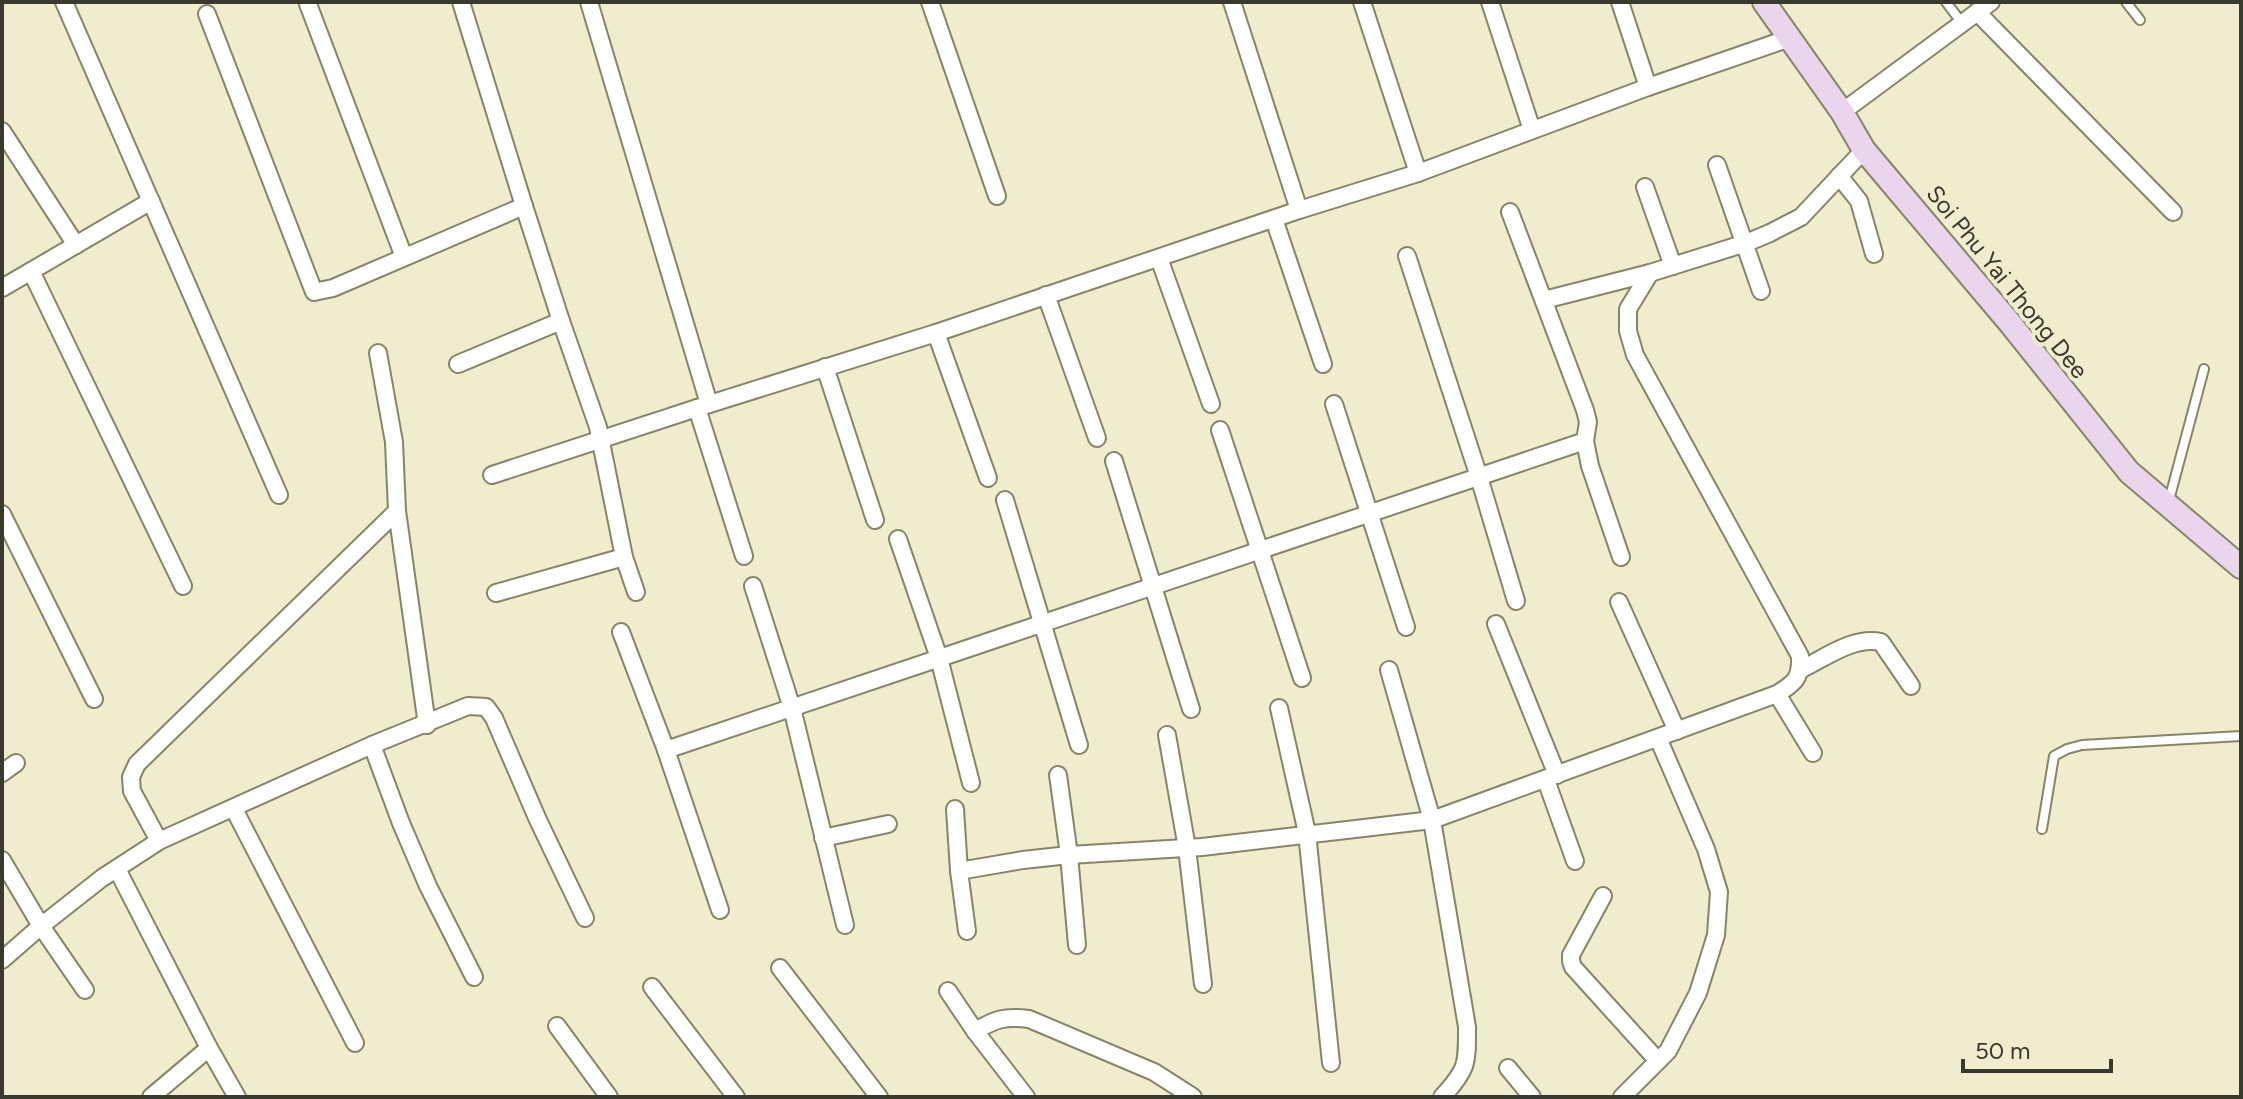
<svg xmlns="http://www.w3.org/2000/svg" width="2243" height="1099" viewBox="0 0 2243 1099" font-family="Figtree,sans-serif">
<style>
.lines{fill:none;stroke-linecap:round;stroke-linejoin:round}
.lane-casing{stroke:#878568;stroke-width:12}
.street-casing{stroke:#878568;stroke-width:20}
.secondary-casing{stroke:#878568;stroke-width:26}
.lane{stroke:#fff;stroke-width:8}
.street{stroke:#fff;stroke-width:16}
.secondary{stroke:#e9d5ec;stroke-width:22}
.labels{text-anchor:middle;stroke-width:8;stroke-linejoin:round;paint-order:stroke}
.street-label{font-size:24px;fill:#3a392d;stroke:#efedcd}
</style>
<rect width="100%" height="100%" fill="#efedcd"/>
<g class="lines">
<g class="lane-casing">
<g id="lane">
<polyline points="1946,2 1962,23"/>
<polyline points="2126,2 2140,20"/>
<polyline points="2168,504 2204,369"/>
<polyline points="2042,829 2054,756 2067,749 2082,745 2241,736"/>
</g>
</g>
<g class="street-casing">
<g id="street">
<polyline points="64,2 279,495"/>
<polyline points="461,2 524,206 561,321 598,427 624,557 636,592"/>
<polyline points="589,2 709,404"/>
<polyline points="930,2 997,196"/>
<polyline points="1232,2 1299,210"/>
<polyline points="1362,2 1418,173"/>
<polyline points="1490,2 1532,130"/>
<polyline points="1620,2 1648,87"/>
<polyline points="308,4 404,257"/>
<polyline points="1977,12 2173,212"/>
<polyline points="207,14 314,292 333,288 524,206"/>
<polyline points="1842,112 1991,2"/>
<polyline points="2,131 76,245"/>
<polyline points="1717,165 1761,291"/>
<polyline points="1839,176 1859,201 1874,254"/>
<polyline points="1645,187 1673,266"/>
<polyline points="1510,212 1585,410 1588,422 1585,441 1590,466 1621,557"/>
<polyline points="1274,219 1323,364"/>
<polyline points="1407,256 1479,477 1516,601"/>
<polyline points="1159,258 1211,404"/>
<polyline points="31,271 183,586"/>
<polyline points="2,288 151,201"/>
<polyline points="1046,295 1097,438"/>
<polyline points="1544,300 1650,273"/>
<polyline points="936,333 988,478"/>
<polyline points="378,353 394,442 397,511 427,725"/>
<polyline points="458,364 561,321"/>
<polyline points="825,367 875,520"/>
<polyline points="1334,404 1406,627"/>
<polyline points="697,408 744,556"/>
<polyline points="1220,430 1302,678"/>
<polyline points="1114,461 1191,709"/>
<polyline points="492,475 697,408 936,333 1299,210 1418,173 1648,87 1790,38"/>
<polyline points="1005,500 1079,745"/>
<polyline points="2,514 94,699"/>
<polyline points="898,539 939,658 971,783"/>
<polyline points="753,586 792,708 845,925"/>
<polyline points="496,593 624,557"/>
<polyline points="1619,602 1677,731"/>
<polyline points="1496,624 1557,775"/>
<polyline points="621,632 666,750 720,910"/>
<path d="M1389 670 1432 820 1467 1027C1467 1064 1468 1069 1442 1097"/>
<path d="M1800 670C1825 658 1853 636 1881 642L1911 686"/>
<polyline points="1777,694 1813,753"/>
<polyline points="1279,708 1307,833 1331,1063"/>
<polyline points="1167,735 1187,848 1203,984"/>
<polyline points="372,745 401,823 428,886 474,977"/>
<polyline points="666,750 1585,441"/>
<polyline points="2,773 16,763"/>
<polyline points="1058,775 1069,855 1077,945"/>
<polyline points="1546,780 1575,861"/>
<polyline points="234,809 355,1043"/>
<polyline points="955,809 959,871 967,931"/>
<polyline points="823,838 888,824"/>
<polyline points="159,841 132,791 131,777 137,764 397,511"/>
<polyline points="2,860 41,926 85,990"/>
<polyline points="117,869 209,1048 237,1097"/>
<path d="M959 871 1023 860 1069 855 1202 847 1432 820 1777 694C1795 683 1801 678 1800 656L1635 355 1628 331V309L1650 273 1746 243 1770 233 1801 217 1864 150"/>
<polyline points="1603,896 1571,955 1571,961 1573,967 1658,1061"/>
<polyline points="2,960 41,926 102,878 159,841 372,745 468,706 486,707 494,718 538,820 585,918"/>
<polyline points="780,968 879,1097"/>
<polyline points="652,987 736,1097"/>
<polyline points="948,991 975,1031 1026,1097"/>
<polyline points="557,1026 609,1097"/>
<path d="M975 1031C996 1019 1004 1016 1029 1019L1154 1072 1193 1097"/>
<polyline points="1508,1068 1532,1097"/>
<polyline points="151,1097 209,1048"/>
<polyline points="1622,1097 1668,1051 1698,993 1716,935 1719,892 1706,849 1658,738"/>
</g>
</g>
<g class="secondary-casing">
<polyline id="secondary" points="1764,2 1842,112 1864,150 2009,322 2129,472 2241,567"/>
</g>
<use href="#lane" class="lane"/>
<use href="#street" class="street"/>
<use href="#secondary" class="secondary"/>
</g>
<g class="labels">
<g class="street-label">
<text transform="translate(2007 282) rotate(51)" y="8">Soi Phu Yai Thong Dee</text>
</g>
</g>
<rect width="2243" height="1099" fill="none" stroke="#3a392d" stroke-width="8"/>
<path d="M1963 1059v12h148v-12" fill="none" stroke="#3a392d" stroke-width="4"/>
<text x="1975" y="1059" font-size="24" fill="#3a392d" stroke="#efedcd" stroke-width="6" paint-order="stroke">50 m</text>
</svg>
